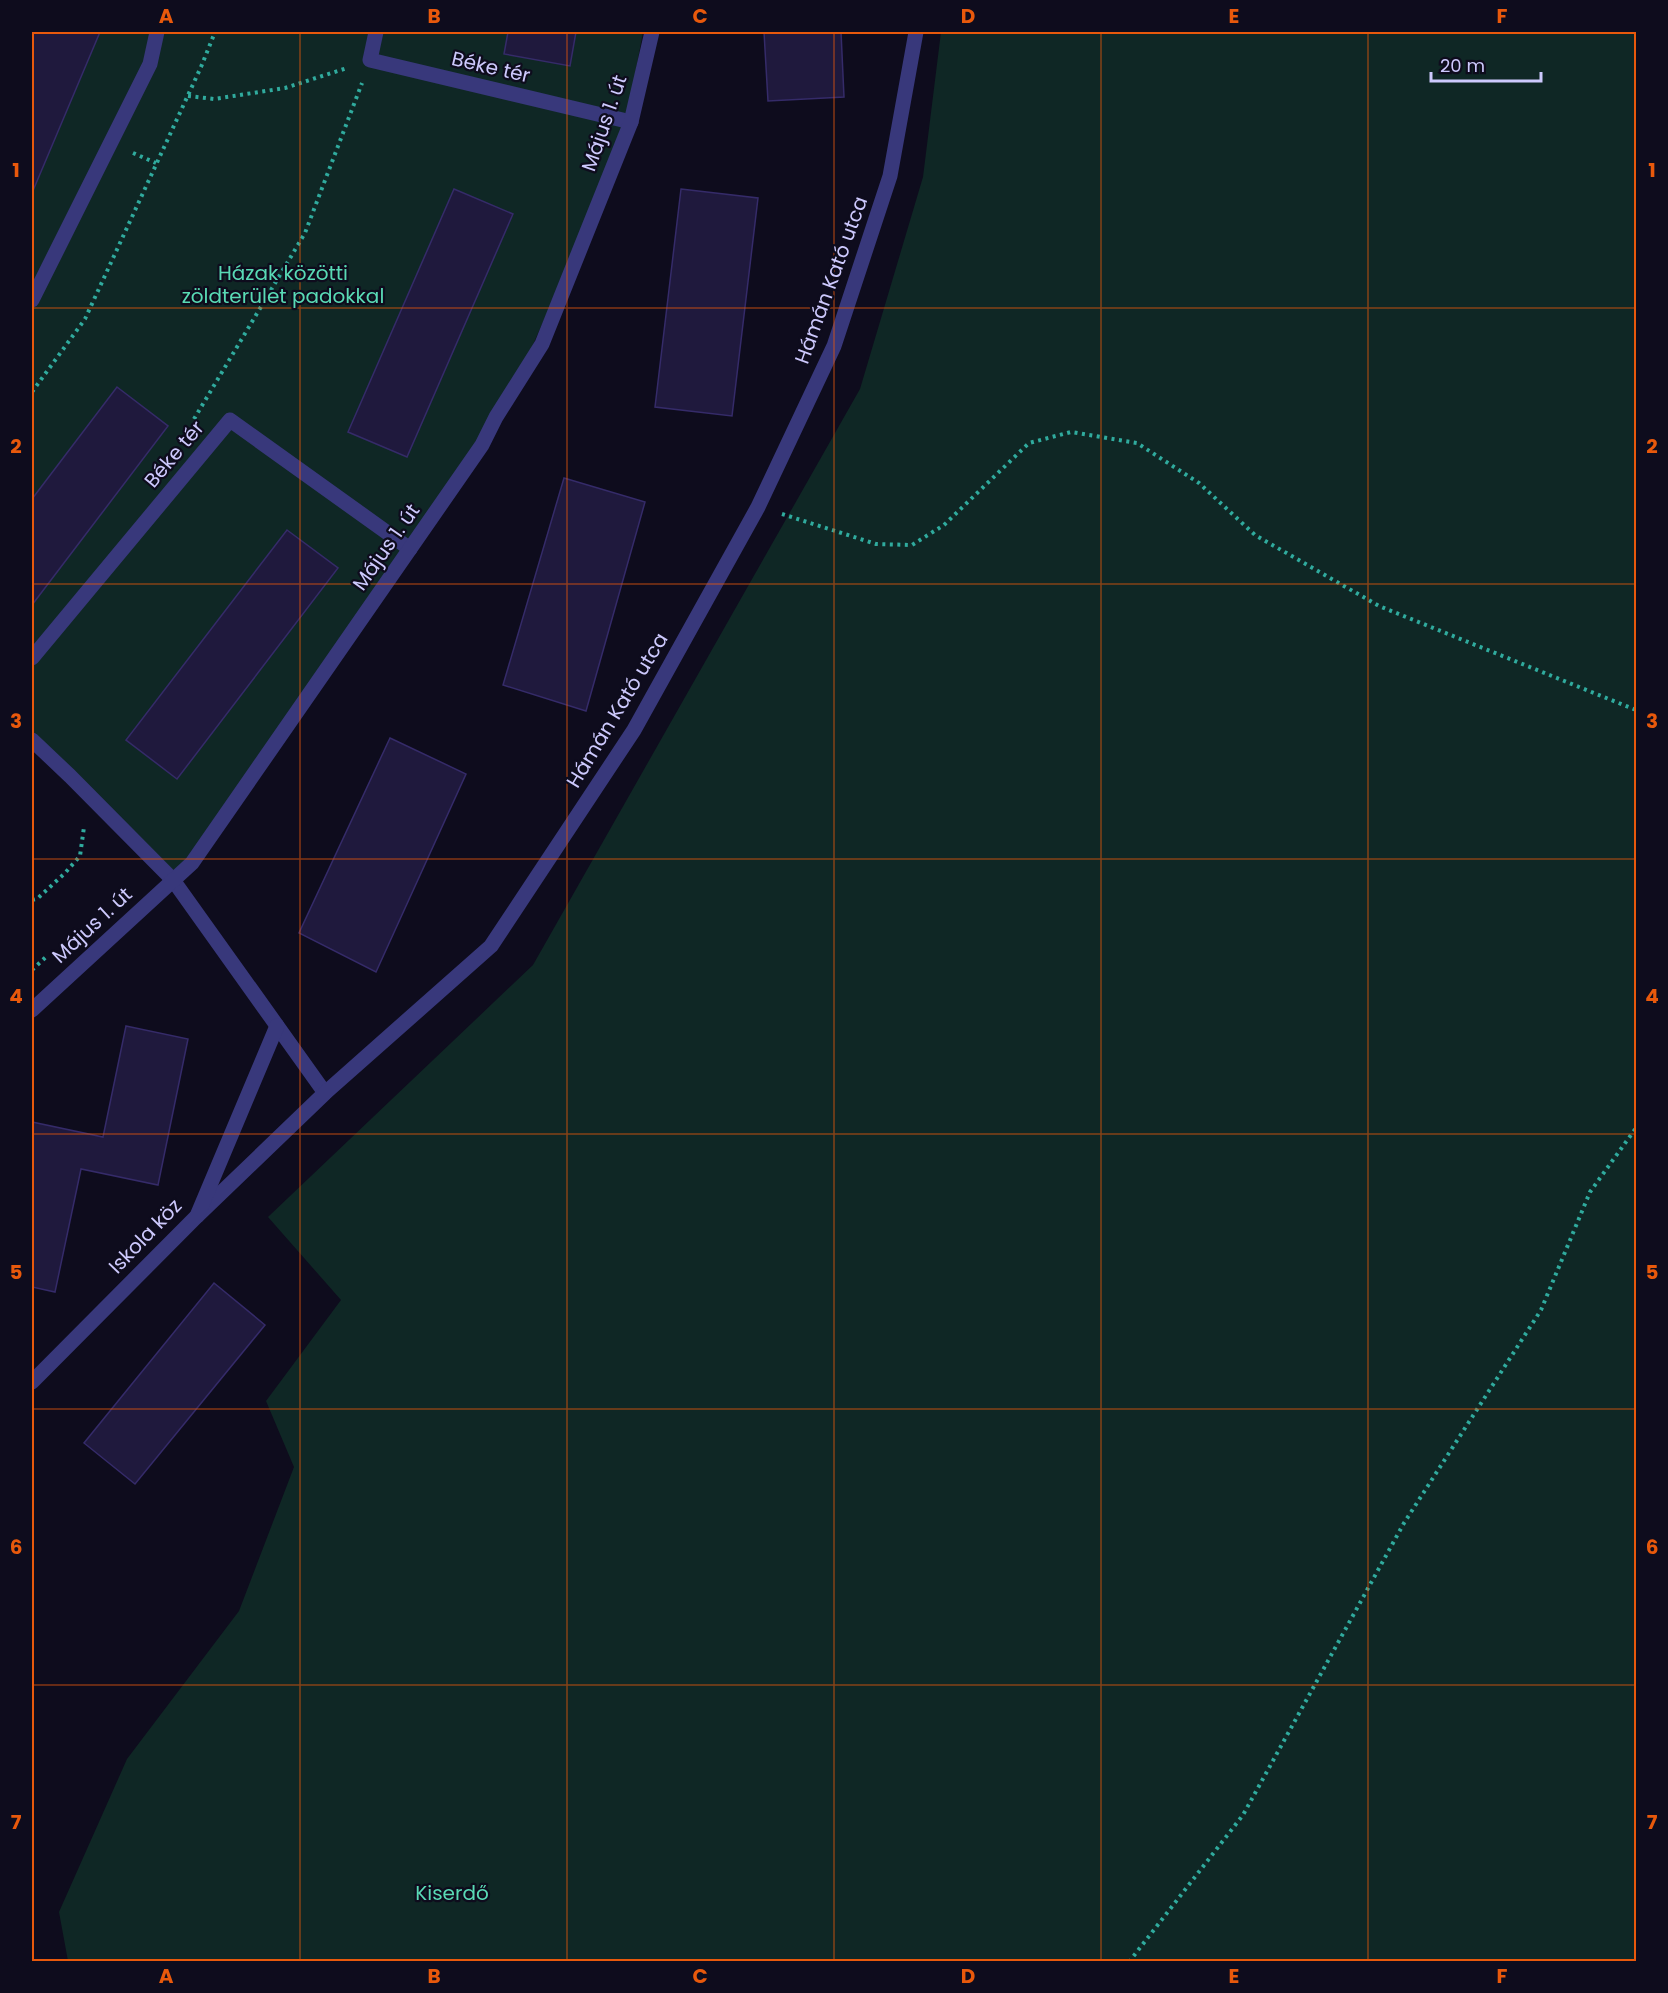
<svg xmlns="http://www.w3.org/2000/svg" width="1668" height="1993" viewBox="0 0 1668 1993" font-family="Poppins,sans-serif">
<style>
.green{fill:#0f2725}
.building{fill:#1f193d;stroke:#352b69;stroke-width:1.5}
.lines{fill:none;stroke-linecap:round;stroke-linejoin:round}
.path{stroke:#30ab9e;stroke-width:4;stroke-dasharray:3 4.5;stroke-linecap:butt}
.minor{stroke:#38387b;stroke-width:15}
.grid{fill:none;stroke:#e8590c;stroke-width:1.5;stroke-opacity:0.55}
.labels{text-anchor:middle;stroke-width:4.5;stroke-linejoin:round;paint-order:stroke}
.street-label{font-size:20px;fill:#cdc9fd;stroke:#0e0c1d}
.park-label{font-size:20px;fill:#59dab5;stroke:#0e0c1d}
.neatline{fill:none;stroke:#e8590c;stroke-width:2}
.grid-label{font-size:20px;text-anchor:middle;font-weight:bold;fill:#e8590c}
</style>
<rect width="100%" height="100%" fill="#0e0c1d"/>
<g class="green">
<polygon points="32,32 643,32 622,144 512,392 173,880 32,740"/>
<polygon points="941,32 1636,32 1636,1961 68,1961 59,1912 127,1759 239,1611 294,1467 266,1401 341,1300 268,1217 533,965 860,389 923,177"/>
</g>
<g class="building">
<polygon points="32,32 100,32 32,193"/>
<polygon points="508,32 576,32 570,66 504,54"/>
<polygon points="764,32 841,32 844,97 768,101"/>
<polygon points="454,189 513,214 407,457 348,432"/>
<polygon points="681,189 758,198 732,416 655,407"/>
<polygon points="117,387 168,426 32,605 32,499"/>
<polygon points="564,478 645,502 586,711 503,685"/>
<polygon points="287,530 338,568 177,779 126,740"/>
<polygon points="390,738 466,774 376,972 299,933"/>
<polygon points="126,1026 188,1039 158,1185 81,1169 55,1292 32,1287 32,1122 103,1137"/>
<polygon points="214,1283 265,1325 135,1484 84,1443"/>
</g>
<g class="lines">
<g class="path">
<polyline points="188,96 214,99 285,88 347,68"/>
<polyline points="133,153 156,163"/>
<polyline points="32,392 85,319 201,67 215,32"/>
<polyline points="194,419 305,233 362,83"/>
<polyline points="782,514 876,544 912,545 944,525 1029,443 1071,432 1137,443 1199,483 1255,535 1379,606 1636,710"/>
<polyline points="32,900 37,899 65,873 80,856 84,827"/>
<polyline points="32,970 47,956"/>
<polyline points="1129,1962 1243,1815 1404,1523 1541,1310 1590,1192 1636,1128"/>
</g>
<g class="minor">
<polyline points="376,32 370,60 631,122"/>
<polyline points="32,300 150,64 157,32"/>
<polyline points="32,658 230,420 410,549"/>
<polyline points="32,740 70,776 173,880 325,1093"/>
<polyline points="32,1010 192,863 482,445 496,417 542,344 631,122 652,32"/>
<polyline points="197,1216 325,1093 491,946 634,730 758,507 834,346 890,176 916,32"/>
<polyline points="32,1382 197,1216 277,1026"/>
</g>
</g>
<path class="grid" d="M300 32V1962M567 32V1962M834 32V1962M1101 32V1962M1368 32V1962M32 308H1636M32 584H1636M32 859H1636M32 1134H1636M32 1409H1636M32 1685H1636"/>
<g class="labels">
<g class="street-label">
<text transform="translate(491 67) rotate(13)" y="7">Béke tér</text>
<text transform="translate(604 123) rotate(-71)" y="7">Május 1. út</text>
<text transform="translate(831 280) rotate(-70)" y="7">Hámán Kató utca</text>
<text transform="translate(174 454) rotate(-50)" y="7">Béke tér</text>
<text transform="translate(386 547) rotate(-55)" y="7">Május 1. út</text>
<text transform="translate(617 710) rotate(-59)" y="7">Hámán Kató utca</text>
<text transform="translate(92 925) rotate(-43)" y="7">Május 1. út</text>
<text transform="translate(145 1236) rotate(-46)" y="7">Iskola köz</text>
</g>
<g class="park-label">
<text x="283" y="280">Házak közötti<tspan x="283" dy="23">zöldterület padokkal</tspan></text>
<text x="452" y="1900">Kiserdő</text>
</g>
</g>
<rect width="1668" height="1993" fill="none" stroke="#0e0c1d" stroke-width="66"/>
<path d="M1431 72v9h110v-9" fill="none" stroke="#cdc9fd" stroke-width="3"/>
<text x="1440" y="72" font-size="18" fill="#cdc9fd" stroke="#0e0c1d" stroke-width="4.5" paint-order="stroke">20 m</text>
<rect x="33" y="33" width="1602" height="1927" class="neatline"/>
<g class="grid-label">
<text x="166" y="23">A</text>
<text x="434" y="23">B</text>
<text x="700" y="23">C</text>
<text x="968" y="23">D</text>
<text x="1234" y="23">E</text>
<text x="1502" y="23">F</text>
<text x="16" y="177">1</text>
<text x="1652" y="177">1</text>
<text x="16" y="453">2</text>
<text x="1652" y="453">2</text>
<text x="16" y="728">3</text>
<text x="1652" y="728">3</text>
<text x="16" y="1003">4</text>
<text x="1652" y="1003">4</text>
<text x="16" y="1279">5</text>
<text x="1652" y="1279">5</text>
<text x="16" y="1554">6</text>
<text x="1652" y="1554">6</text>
<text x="16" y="1829">7</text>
<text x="1652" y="1829">7</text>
<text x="166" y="1983">A</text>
<text x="434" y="1983">B</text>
<text x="700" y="1983">C</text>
<text x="968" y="1983">D</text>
<text x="1234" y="1983">E</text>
<text x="1502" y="1983">F</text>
</g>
</svg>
